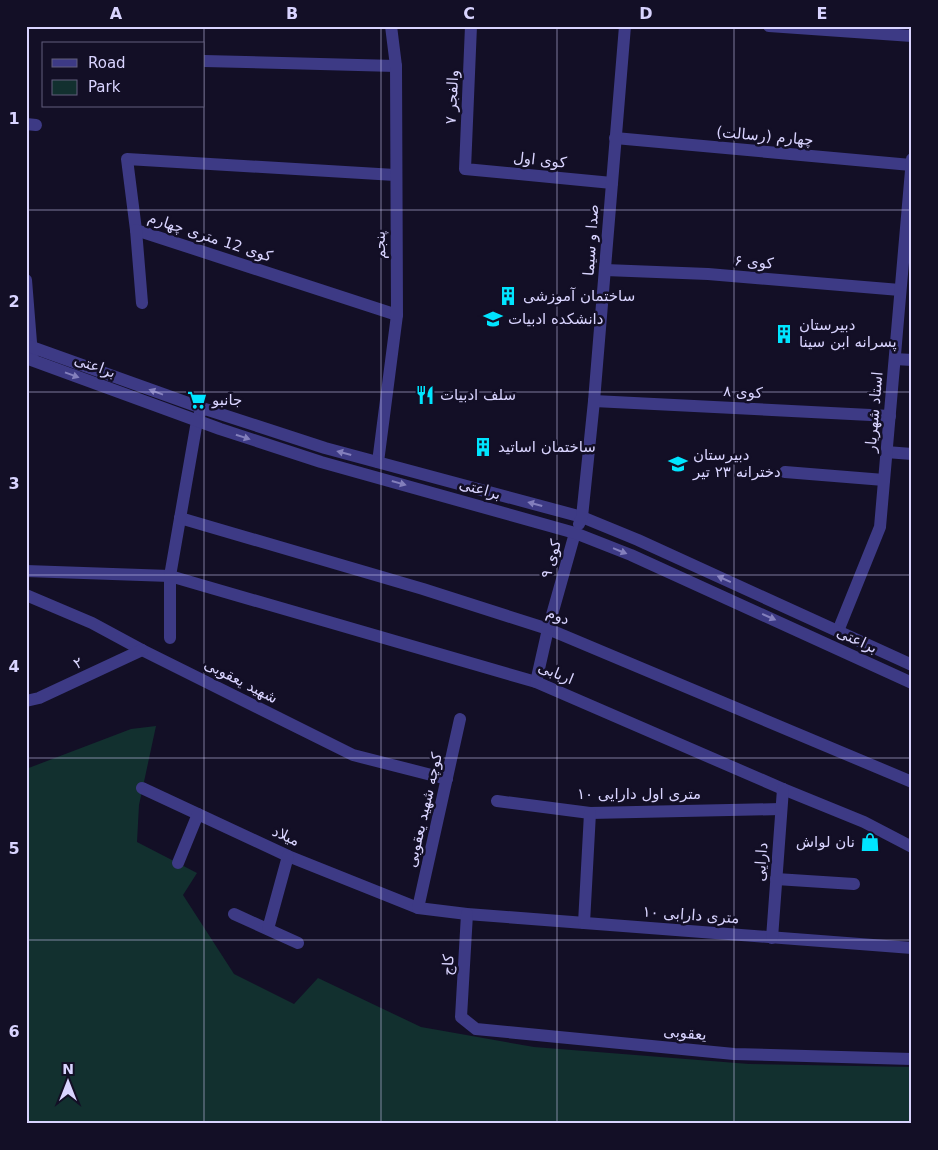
<svg xmlns="http://www.w3.org/2000/svg" width="938" height="1150" viewBox="0 0 938 1150" font-family="'DejaVu Sans','Noto Naskh Arabic',sans-serif">
<style>
.green{fill:#12302f}
.lines{fill:none;stroke-linecap:round;stroke-linejoin:round}
.minor{stroke:#3d3a85;stroke-width:12}
.tertiary{stroke:#3d3a85;stroke-width:12}
.oneway{fill:#837fbc}
.grid{fill:none;stroke:#d9d4ff;stroke-width:1;stroke-opacity:0.55}
.labels{text-anchor:middle;stroke-width:5;stroke-linejoin:round;paint-order:stroke}
.street-label{font-size:15px;fill:#d9d4ff;stroke:#130f26}
.poi-label{font-size:15px;fill:#d9d4ff;stroke:#130f26;text-anchor:start}
.neatline{fill:none;stroke:#d9d4ff;stroke-width:2}
.grid-label{font-size:16px;text-anchor:middle;font-weight:bold;fill:#d9d4ff}
</style>
<rect width="100%" height="100%" fill="#130f26"/>
<polygon class="green" points="156,726 139,805 137,842 197,873 183,895 234,974 294,1004 318,978 421,1027 534,1047 749,1064 912,1067 912,1124 26,1124 26,769 131,729"/>
<g class="lines">
<g class="minor">
<polyline points="471,26 465,169 612,183"/>
<polyline points="769,26 912,36"/>
<polyline points="204,61 396,66"/>
<polyline points="26,124 36,125"/>
<polyline points="615,138 911,165"/>
<polyline points="395,175 127,159 136,230 397,315"/>
<polyline points="136,230 142,303"/>
<polyline points="605,270 708,274 900,290"/>
<polyline points="26,280 32,355"/>
<polyline points="895,359 912,360"/>
<polyline points="594,401 890,416"/>
<polyline points="886,452 912,454"/>
<polyline points="378,462 397,315 396,66 391,26"/>
<polyline points="785,472 884,480"/>
<polyline points="180,518 423,589 548,629 912,782"/>
<polyline points="26,571 170,576 536,682 783,789 864,822 912,847"/>
<polyline points="26,595 92,623 142,650 353,755 447,779"/>
<polyline points="838,631 880,527 912,159"/>
<polyline points="170,638 170,576 197,421 201,411"/>
<polyline points="536,682 548,629 575,533"/>
<polyline points="26,701 39,698 142,650"/>
<polyline points="142,788 288,856 418,908 467,914 912,948"/>
<polyline points="497,801 590,813 781,809"/>
<polyline points="178,863 198,814"/>
<polyline points="776,879 854,884"/>
<polyline points="418,908 460,719"/>
<polyline points="234,914 298,943"/>
<polyline points="467,914 461,1017 476,1029 734,1054 912,1059"/>
<polyline points="584,923 590,813"/>
<polyline points="268,929 288,856"/>
<polyline points="772,938 783,789"/>
</g>
<g class="tertiary">
<polyline points="26,345 202,408 325,448 582,517 638,540 912,665"/>
<polyline points="26,358 220,429 321,462 575,533 631,555 912,683"/>
<polyline points="579,524 582,517 594,401 625,26"/>
</g>
</g>
<defs><path id="oneway-solid" d="M-6-.8H1V-3.2L6.5 0L1 3.2V.8H-6Z" transform="scale(1.25)"/></defs>
<g class="oneway">
<use href="#oneway-solid" transform="translate(72 375) rotate(20)"/>
<use href="#oneway-solid" transform="translate(156 392) rotate(-160)"/>
<use href="#oneway-solid" transform="translate(243 437) rotate(18)"/>
<use href="#oneway-solid" transform="translate(344 453) rotate(-165)"/>
<use href="#oneway-solid" transform="translate(399 483) rotate(16)"/>
<use href="#oneway-solid" transform="translate(535 504) rotate(-165)"/>
<use href="#oneway-solid" transform="translate(620 551) rotate(22)"/>
<use href="#oneway-solid" transform="translate(724 579) rotate(-156)"/>
<use href="#oneway-solid" transform="translate(769 617) rotate(24)"/>
</g>
<path class="grid" d="M204 26V1124M381 26V1124M557 26V1124M734 26V1124M26 210H912M26 392H912M26 575H912M26 758H912M26 940H912"/>
<defs>
<g id="building-bare" transform="scale(1.5)"><path d="M-4-6H4V6H1V3H-1V6H-4ZM-2.5-4.3h1.7v1.8h-1.7ZM.8-4.3h1.7v1.8H.8ZM-2.5-1h1.7V.8h-1.7ZM.8-1h1.7V.8H.8Z" fill="#00e5ff" stroke="#130f26" stroke-width="2.5" paint-order="stroke"/></g>
<g id="university-bare" transform="scale(1.5)"><path d="M0-5L7-2L0 1L-7-2ZM-4 1L0 2.5L4 1V4Q0 6-4 4Z" fill="#00e5ff" stroke="#130f26" stroke-width="2.5" paint-order="stroke"/></g>
<g id="restaurant-bare" transform="scale(1.5)"><path d="M-5-6h1v4h1v-4h1v4h1v-4h1v5L-1.5 .5V6h-2V.5L-5-1ZM5-6V6H3V1.5H1.5Q1.5-4 5-6Z" fill="#00e5ff" stroke="#130f26" stroke-width="2.5" paint-order="stroke"/></g>
<g id="supermarket-bare" transform="scale(1.5)"><path d="M-6-5.5h2.5l.6 2H6L4.5 2H-2.5L-4.4-4H-6ZM-1.5 3.2a1.3 1.3 0 1 0 .1 0ZM3 3.2a1.3 1.3 0 1 0 .1 0Z" fill="#00e5ff" stroke="#130f26" stroke-width="2.5" paint-order="stroke"/></g>
<g id="school-bare" transform="scale(1.5)"><path d="M0-5L7-2L0 1L-7-2ZM-4 1L0 2.5L4 1V4Q0 6-4 4Z" fill="#00e5ff" stroke="#130f26" stroke-width="2.5" paint-order="stroke"/></g>
<g id="shop-bare" transform="scale(1.5)"><path d="M-5-2.5h2.3a2.7 3.5 0 0 1 5.4 0H5L5.5 6h-11ZM-1.5-2.5h3a1.5 2.3 0 0 0-3 0Z" fill="#00e5ff" stroke="#130f26" stroke-width="2.5" paint-order="stroke"/></g>
</defs>
<g fill-rule="evenodd">
<use href="#building-bare" x="508" y="296"/>
<use href="#university-bare" x="493" y="319"/>
<use href="#building-bare" x="784" y="334"/>
<use href="#restaurant-bare" x="425" y="395"/>
<use href="#supermarket-bare" x="197" y="400"/>
<use href="#building-bare" x="483" y="447"/>
<use href="#school-bare" x="678" y="464"/>
<use href="#shop-bare" x="870" y="842"/>
</g>
<g class="labels">
<g class="street-label">
<text transform="translate(452 97) rotate(-87)" y="5">والفجر ۷</text>
<text transform="translate(765 136) rotate(5)" y="5">چهارم (رسالت)</text>
<text transform="translate(540 160) rotate(6)" y="5">کوی اول</text>
<text transform="translate(210 237) rotate(18)" y="5">کوی 12 متری چهارم</text>
<text transform="translate(591 240) rotate(-86)" y="5">صدا و سیما</text>
<text transform="translate(380 245) rotate(-91)" y="5">پنجم</text>
<text transform="translate(754 262) rotate(5)" y="5">کوی ۶</text>
<text transform="translate(95 366) rotate(20)" y="5">براعتی</text>
<text transform="translate(743 392) rotate(3)" y="5">کوی ۸</text>
<text transform="translate(874 412) rotate(-85)" y="5">استاد شهریار</text>
<text transform="translate(480 489) rotate(16)" y="5">براعتی</text>
<text transform="translate(551 559) rotate(-74)" y="5">کوی ۹</text>
<text transform="translate(558 616) rotate(21)" y="5">دوم</text>
<text transform="translate(857 640) rotate(25)" y="5">براعتی</text>
<text transform="translate(78 663) rotate(-25)" y="5">۲</text>
<text transform="translate(556 673) rotate(22)" y="5">اربابی</text>
<text transform="translate(241 681) rotate(27)" y="5">شهید یعقوبی</text>
<text x="639" y="799">۱۰ متری اول دارایی</text>
<text transform="translate(424 810) rotate(-77)" y="5">کوچه شهید یعقوبی</text>
<text transform="translate(286 836) rotate(24)" y="5">میلاد</text>
<text transform="translate(761 862) rotate(-86)" y="5">دارایی</text>
<text transform="translate(691 915) rotate(4)" y="5">۱۰ متری دارابی</text>
<text transform="translate(448 965) rotate(-87)" y="5">کاج</text>
<text transform="translate(685 1033) rotate(5)" y="5">یعقوبی</text>
</g>
<g class="poi-label">
<text x="523" y="301">ساختمان آموزشی</text>
<text x="508" y="324">دانشکده ادبیات</text>
<text x="799" y="330">دبیرستان<tspan x="799" dy="17">پسرانه ابن سینا</tspan></text>
<text x="440" y="400">سلف ادبیات</text>
<text x="212" y="405">جانبو</text>
<text x="498" y="452">ساختمان اساتید</text>
<text x="693" y="460">دبیرستان<tspan x="693" dy="17">دخترانه ۲۳ تیر</tspan></text>
<text x="855" y="847" text-anchor="end">نان لواش</text>
</g>
</g>
<rect width="938" height="1150" fill="none" stroke="#130f26" stroke-width="55"/>
<rect x="42" y="42" width="162" height="65" fill="#130f26" stroke="#625e7d"/>
<rect x="52" y="59" width="25" height="8" fill="#3d3a85" stroke="#625e7d"/>
<text x="88" y="68" font-size="15" fill="#d9d4ff">Road</text>
<rect x="52" y="80" width="25" height="15" fill="#12302f" stroke="#625e7d"/>
<text x="88" y="92" font-size="15" fill="#d9d4ff">Park</text>
<g transform="translate(68 1082)" stroke="#130f26" stroke-width="4" paint-order="stroke">
<path d="M0-4L9 19L0 12L-9 19Z" fill="#d9d4ff"/>
<text y="-8" font-size="14" font-weight="bold" text-anchor="middle" fill="#d9d4ff">N</text>
</g>
<rect x="28" y="28" width="882" height="1094" class="neatline"/>
<g class="grid-label">
<text x="116" y="19">A</text>
<text x="292" y="19">B</text>
<text x="469" y="19">C</text>
<text x="646" y="19">D</text>
<text x="822" y="19">E</text>
<text x="14" y="124">1</text>
<text x="14" y="307">2</text>
<text x="14" y="489">3</text>
<text x="14" y="672">4</text>
<text x="14" y="854">5</text>
<text x="14" y="1037">6</text>
</g>
</svg>
